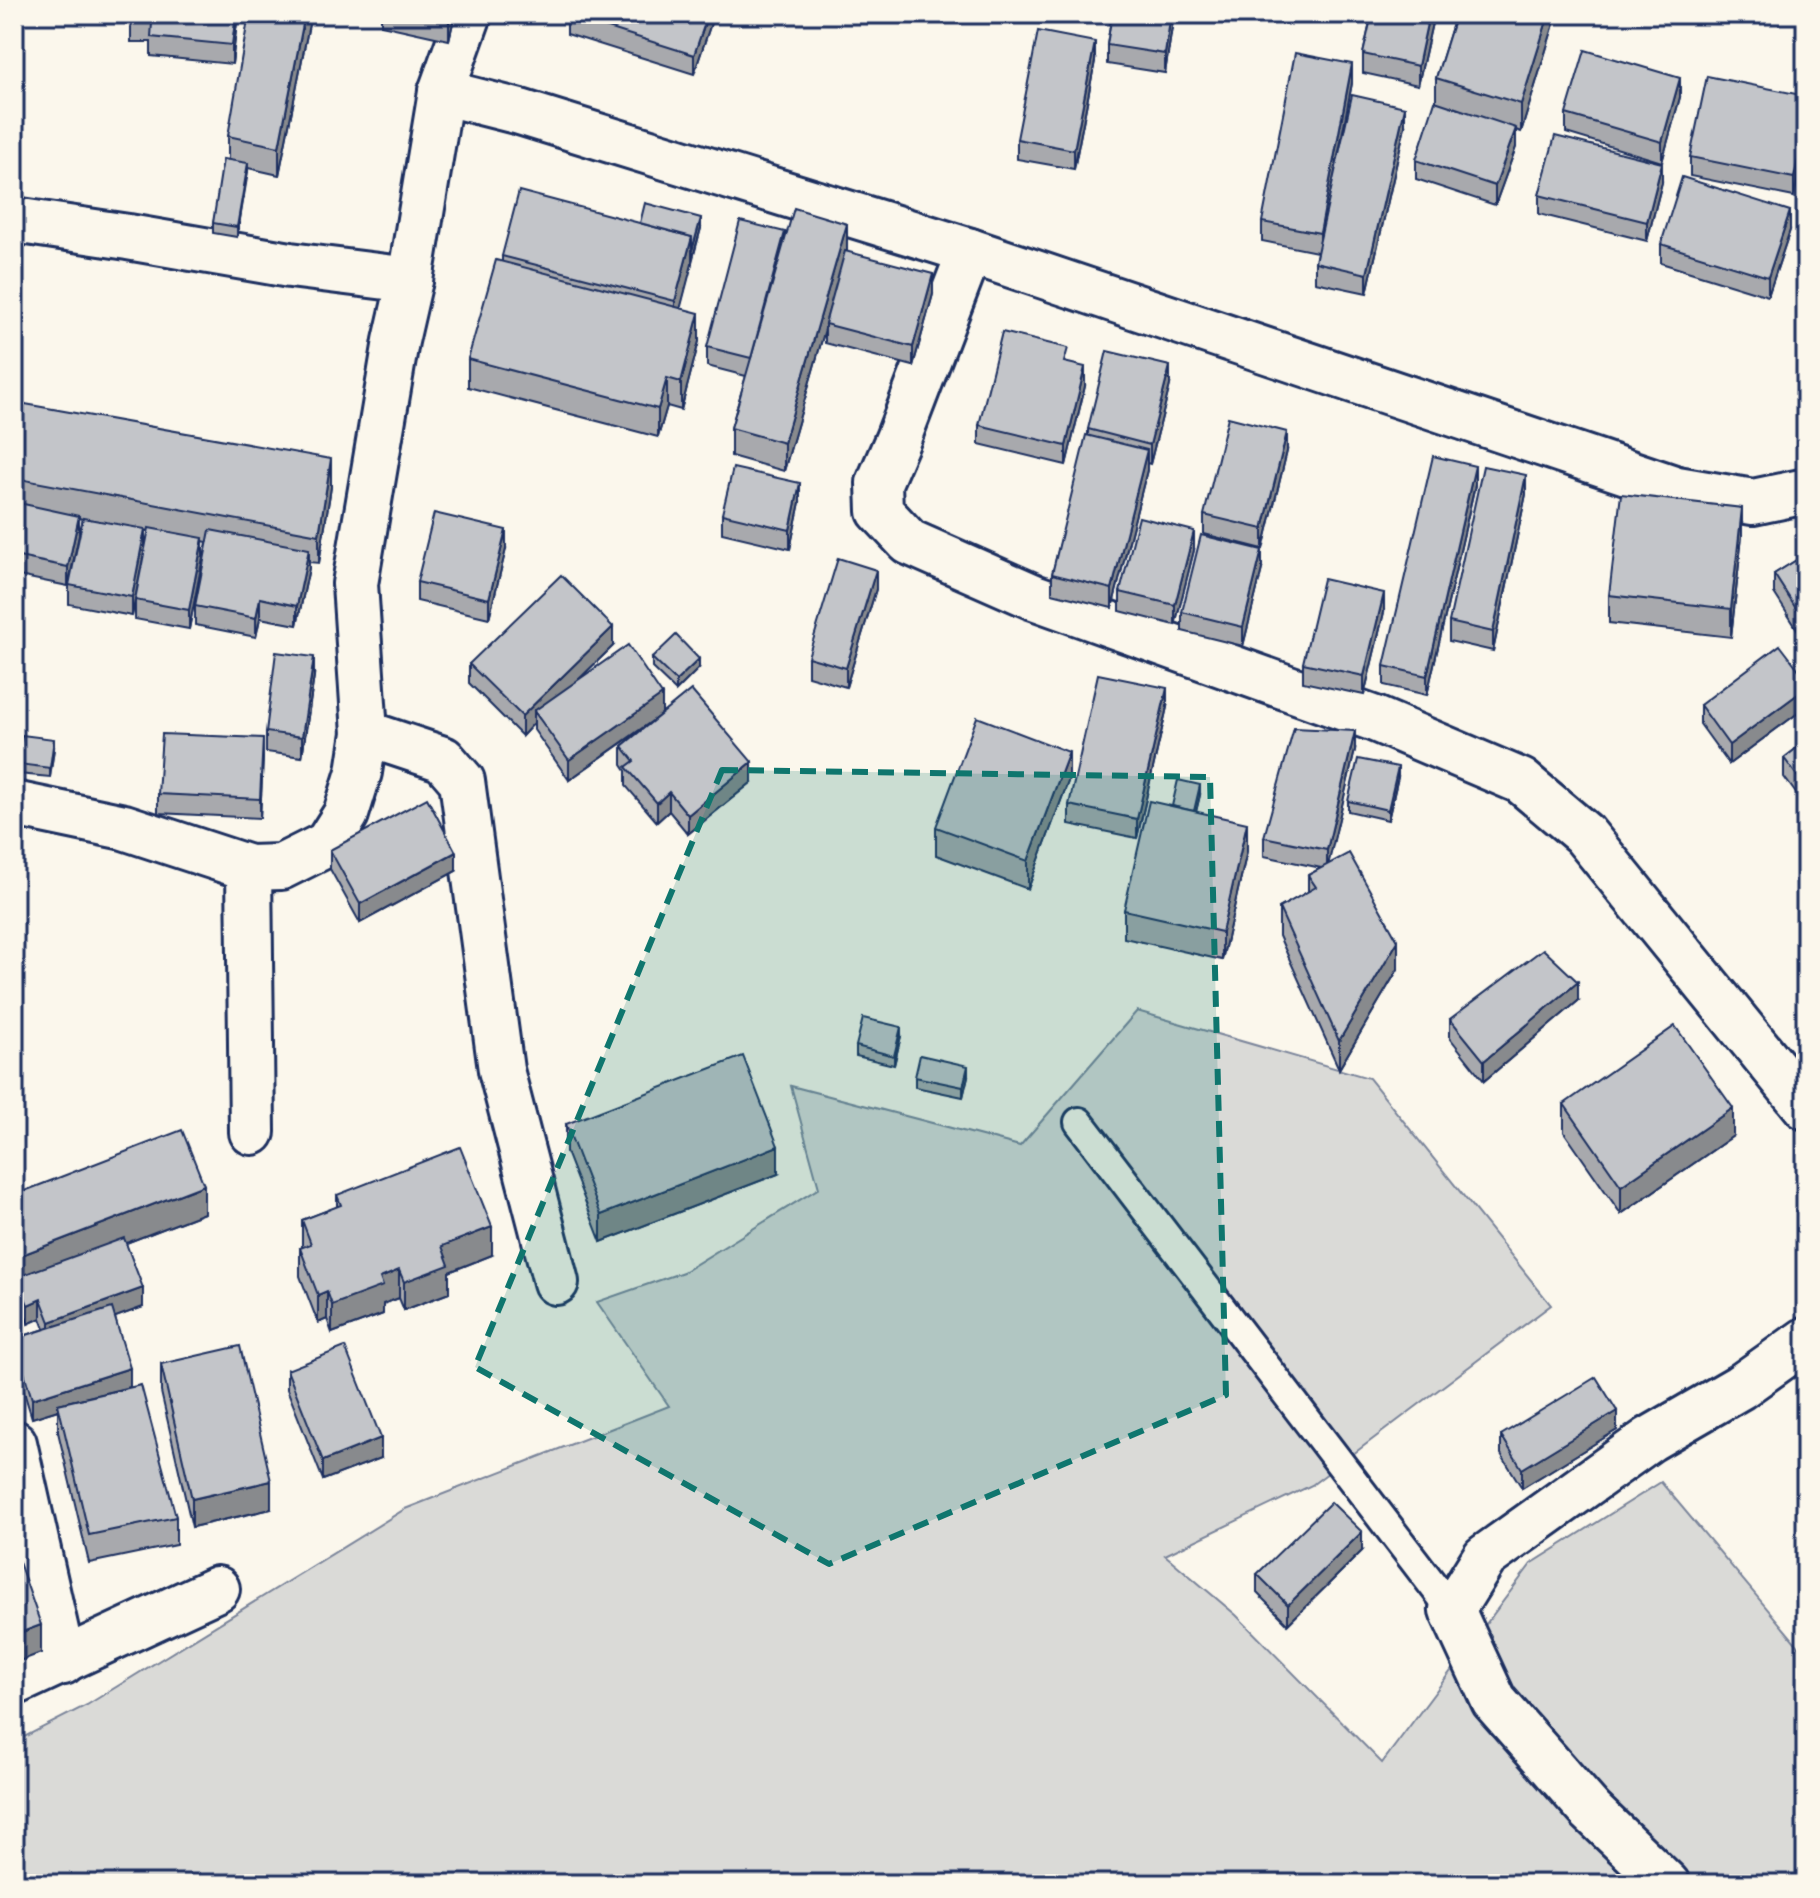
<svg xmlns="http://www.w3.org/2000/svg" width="1820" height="1898" viewBox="0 0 1820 1898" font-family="Dekko,sans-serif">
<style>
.green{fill:#dadad7;stroke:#7a849a;stroke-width:2}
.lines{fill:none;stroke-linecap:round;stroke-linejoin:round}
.service-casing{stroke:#1b2f5e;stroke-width:34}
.minor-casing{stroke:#1b2f5e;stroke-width:50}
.service{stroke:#fbf7ec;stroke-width:28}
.minor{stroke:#fbf7ec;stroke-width:44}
.wall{fill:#a8a9ad;stroke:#1b2f5e;stroke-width:2}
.shaded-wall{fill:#888a8d;stroke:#1b2f5e;stroke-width:2}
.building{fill:#c3c5c9;stroke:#1b2f5e;stroke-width:2}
.marked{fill:#0f766e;fill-opacity:0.2;stroke:#0f766e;stroke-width:6;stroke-dasharray:16 10;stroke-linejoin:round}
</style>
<rect width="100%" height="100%" fill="#fbf7ec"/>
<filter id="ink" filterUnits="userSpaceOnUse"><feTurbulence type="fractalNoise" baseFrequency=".0125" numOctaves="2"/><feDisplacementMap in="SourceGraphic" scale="16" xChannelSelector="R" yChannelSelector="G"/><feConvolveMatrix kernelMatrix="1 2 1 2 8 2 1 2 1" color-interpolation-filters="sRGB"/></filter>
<g filter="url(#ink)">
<polygon class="green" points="1137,1011 1369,1078 1551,1305 1312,1485 1165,1555 1236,1615 1382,1763 1531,1564 1661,1482 1806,1655 1806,1884 14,1884 14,1742 87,1705 405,1509 669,1406 597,1302 683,1272 819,1188 791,1086 1020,1146"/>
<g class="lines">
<g class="service-casing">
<polyline id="service" points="1079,1122 1452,1610"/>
</g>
<g class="minor-casing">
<g id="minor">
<polyline points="441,92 520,112 970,251 1677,489 1753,502 1806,491"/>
<polyline points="14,220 128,237 290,265 410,280"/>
<polyline points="970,251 898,439 879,483 880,511 909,542 1034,597 1375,719 1521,781 1584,834 1806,1107"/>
<polyline points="365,733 443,759 462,781 501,1070 556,1282"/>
<polyline points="14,804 124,827 249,868 281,867 327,844 346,814 359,772 365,733 355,584 396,341 410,280 441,92 469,14"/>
<polyline points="249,868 252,1132"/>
<polyline points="14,1443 63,1662"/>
<polyline points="14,1683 217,1589"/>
<polyline points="1667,1884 1591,1811 1494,1701 1452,1610 1485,1557 1650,1439 1740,1387 1806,1340"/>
</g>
</g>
<use href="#service" class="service"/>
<use href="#minor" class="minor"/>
</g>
<g class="wall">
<polygon points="238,14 232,64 151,56 151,42 131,42 131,23"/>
<polygon points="311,14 279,175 248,168 237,237 213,233 213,223 228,159 228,136"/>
<polygon points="381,14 455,14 449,40 381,25"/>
<polygon points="567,14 714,14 694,74 567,34"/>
<polygon points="1112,14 1174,14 1165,73 1107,64 1107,45"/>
<polygon points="1372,14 1434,14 1418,85 1363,73 1363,54"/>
<polygon points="1456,14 1557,14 1521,132 1516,130 1516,147 1495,205 1416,179 1416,160 1436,102 1436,78"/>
<polygon points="1095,61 1074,169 1017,159 1017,139"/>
<polygon points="1352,83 1334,176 1405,126 1367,293 1315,282 1315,262 1317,252 1262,241 1262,222"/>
<polygon points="1806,96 1794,197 1690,176 1690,157"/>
<polygon points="1680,97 1662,162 1566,133 1566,114"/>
<polygon points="1662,182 1647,241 1539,214 1539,195"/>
<polygon points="640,223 701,228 680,308 699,341 681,410 667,406 658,437 468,387 468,359 502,262 502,256"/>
<polygon points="1790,230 1768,296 1661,263 1661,244"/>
<polygon points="785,243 847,252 933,294 913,366 825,343 825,329 784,471 731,456 731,428 746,376 707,366 707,347"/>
<polygon points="1170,385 1150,464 1147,463 1147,470 1112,608 1052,593 1052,574 1088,436 1088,429"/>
<polygon points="1085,386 1066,465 979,444 979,425"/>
<polygon points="14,402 331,487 319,563 309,562 309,568 297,625 260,618 256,637 195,625 195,606 207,542 203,541 203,557 189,629 135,619 135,600 149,531 145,530 132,616 69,604 69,585 83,519 79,518 79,535 68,586 14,575 14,526 18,506 14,505"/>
<polygon points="1287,451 1263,549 1204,534 1204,515"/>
<polygon points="1475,485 1427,695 1384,685 1384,666"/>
<polygon points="1526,494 1493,651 1449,641 1449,622"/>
<polygon points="800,502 790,549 722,533 722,514"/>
<polygon points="1742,536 1731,637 1609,623 1609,595"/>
<polygon points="506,549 489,618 417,601 417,582"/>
<polygon points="1194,550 1175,625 1120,611 1120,592"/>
<polygon points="1806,554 1806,643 1774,593 1774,574"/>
<polygon points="1262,569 1243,646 1182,631 1182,612"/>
<polygon points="876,589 846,687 808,676 808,657"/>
<polygon points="1384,612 1364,695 1303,682 1303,663"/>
<polygon points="613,646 579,679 662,714 752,782 688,834 669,811 657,822 626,786 626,771 622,765 622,746 656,719 569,780 534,730 534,723 522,736 469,683 469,664"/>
<polygon points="652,658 699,668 676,691 652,668"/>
<polygon points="314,676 302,757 266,752 266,732"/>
<polygon points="1806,679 1806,707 1729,764 1700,724 1700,705"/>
<polygon points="1167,707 1137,838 1069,824 1069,805"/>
<polygon points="1806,741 1806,807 1784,777 1784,758"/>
<polygon points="54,748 50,777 18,774 18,764"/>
<polygon points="1355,750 1328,864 1398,969 1339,1069 1279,936 1279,908 1308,892 1308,875 1321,868 1264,856 1264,837"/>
<polygon points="263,757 260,818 158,813 158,794"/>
<polygon points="1398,777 1388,820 1348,811 1348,801"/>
<polygon points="1069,779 1028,889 936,855 936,827"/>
<polygon points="1200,795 1196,811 1247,851 1222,960 1124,938 1124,910 1172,806"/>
<polygon points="330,850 456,871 360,923 330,869"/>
<polygon points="1806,870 1806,917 1797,904 1797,876"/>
<polygon points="1578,1001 1484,1081 1450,1038 1450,1019"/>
<polygon points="901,1036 894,1065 856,1056 856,1046"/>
<polygon points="968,1076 963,1097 915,1087 915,1077"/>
<polygon points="1564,1104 1733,1136 1621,1214 1564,1132"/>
<polygon points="566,1124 778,1174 601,1242 566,1152"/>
<polygon points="14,1195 204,1213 126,1243 143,1307 115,1317 130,1387 176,1517 176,1545 89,1563 58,1432 58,1410 32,1418 14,1360 14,1339 45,1329 41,1318 28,1324 17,1296 17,1284 14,1286"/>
<polygon points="337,1195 492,1255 449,1272 449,1293 404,1310 399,1298 383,1304 383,1314 332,1333 327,1319 318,1323 300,1276 300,1248 302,1248 302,1220 337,1207"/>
<polygon points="161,1364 271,1509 192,1527 161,1392"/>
<polygon points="287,1370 381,1458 323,1480 287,1389"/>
<polygon points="1617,1430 1522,1488 1501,1454 1501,1435"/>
<polygon points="1362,1551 1288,1624 1257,1593 1257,1574"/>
</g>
<g class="shaded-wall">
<polygon points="236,14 238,14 232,64 232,45"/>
<polygon points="305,14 311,14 279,175 279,147"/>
<polygon points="450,14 455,14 449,40 449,21"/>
<polygon points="708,14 714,14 694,74 694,55"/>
<polygon points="1171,14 1174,14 1165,73 1165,54"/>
<polygon points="1429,14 1434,14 1418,85 1418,66"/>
<polygon points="1549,14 1557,14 1521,132 1521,104"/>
<polygon points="1095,42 1095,61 1074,169 1074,150"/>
<polygon points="1352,64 1352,83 1320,252 1320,233"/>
<polygon points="1680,78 1680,97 1662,162 1662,142"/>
<polygon points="1405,107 1405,126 1367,293 1367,274"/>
<polygon points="1806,123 1806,142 1794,197 1794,178"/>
<polygon points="1516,128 1516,147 1495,205 1495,186"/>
<polygon points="248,163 248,172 237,237 237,227"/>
<polygon points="1662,163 1662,182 1647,241 1647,222"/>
<polygon points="1790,211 1790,230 1768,296 1768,277"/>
<polygon points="701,218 701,228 692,260 692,250"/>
<polygon points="847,224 847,252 825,324 825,329 784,471 784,443"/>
<polygon points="785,232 785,251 751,358"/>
<polygon points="692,237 692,264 675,329 675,301"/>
<polygon points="933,274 933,294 913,366 913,347"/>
<polygon points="699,313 699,341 681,410 681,382"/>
<polygon points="1170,366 1170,385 1150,464 1150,445"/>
<polygon points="1085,367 1085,386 1066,465 1066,446"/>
<polygon points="667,378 667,406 658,437 658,409"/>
<polygon points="1287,432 1287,451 1263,549 1263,529"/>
<polygon points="1147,450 1147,470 1112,608 1112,589"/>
<polygon points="331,459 331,487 319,563 319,535"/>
<polygon points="1475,466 1475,485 1427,695 1427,676"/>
<polygon points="1526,475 1526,494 1493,651 1493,632"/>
<polygon points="800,483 800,502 790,549 790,530"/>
<polygon points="1742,508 1742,536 1731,637 1731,609"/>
<polygon points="79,516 79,535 68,586 68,567"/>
<polygon points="145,529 145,548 132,616 132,597"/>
<polygon points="506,530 506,549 489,618 489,599"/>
<polygon points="1194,531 1194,550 1175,625 1175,605"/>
<polygon points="203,538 203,557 189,629 189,610"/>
<polygon points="309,549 309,568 297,625 297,606"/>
<polygon points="1262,550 1262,569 1243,646 1243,627"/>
<polygon points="876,570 876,589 846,687 846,668"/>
<polygon points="1384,593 1384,612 1364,695 1364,676"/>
<polygon points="260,598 260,618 256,637 256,618"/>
<polygon points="613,627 613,646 539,718 534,711 534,723 522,736 522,716"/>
<polygon points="314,657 314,676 302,757 302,737"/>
<polygon points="699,659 699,668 676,691 676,681"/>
<polygon points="1167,688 1167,707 1137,838 1137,819"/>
<polygon points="1806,688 1806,707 1729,764 1729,745"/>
<polygon points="662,695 662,714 569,780 569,760"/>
<polygon points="1355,731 1355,750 1327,870 1327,850"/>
<polygon points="263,738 263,757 260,818 260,799"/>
<polygon points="54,739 54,748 50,777 50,768"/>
<polygon points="1069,752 1069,779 1028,889 1028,861"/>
<polygon points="752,762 752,782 688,834 688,815"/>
<polygon points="1398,767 1398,777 1388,820 1388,810"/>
<polygon points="1200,785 1200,795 1192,829 1192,819"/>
<polygon points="669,792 669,811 657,822 657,803"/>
<polygon points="1247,823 1247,851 1222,960 1222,932"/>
<polygon points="456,852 456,871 360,923 360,904"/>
<polygon points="1398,941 1398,969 1339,1069 1339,1041"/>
<polygon points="1578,982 1578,1001 1484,1081 1484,1061"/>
<polygon points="901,1027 901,1036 894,1065 894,1056"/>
<polygon points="968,1066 968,1076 963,1097 963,1087"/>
<polygon points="1733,1108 1733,1136 1621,1214 1621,1186"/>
<polygon points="778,1146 778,1174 601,1242 601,1215"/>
<polygon points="204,1185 204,1213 20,1284 17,1277 17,1284 14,1286 14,1258"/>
<polygon points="492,1227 492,1255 449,1272 449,1293 404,1310 404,1282 442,1246"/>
<polygon points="399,1270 399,1298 383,1304 383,1314 332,1333 332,1305 380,1278"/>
<polygon points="143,1288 143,1307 50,1341 50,1322"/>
<polygon points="327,1291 327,1319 318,1323 318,1295"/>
<polygon points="41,1299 41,1318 28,1324 28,1305"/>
<polygon points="130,1368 130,1387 58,1404 58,1410 32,1418 32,1399"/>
<polygon points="1617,1411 1617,1430 1522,1488 1522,1469"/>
<polygon points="381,1438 381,1458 323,1480 323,1461"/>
<polygon points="271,1481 271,1509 192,1527 192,1499"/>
<polygon points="1362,1532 1362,1551 1288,1624 1288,1605"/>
<polygon points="41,1625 41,1653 14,1663 14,1635"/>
</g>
<g class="building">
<polygon points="131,14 236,14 232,45 151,37 152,23 131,23"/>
<polygon points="249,14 305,14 279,147 228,136"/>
<polygon points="418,14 450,14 449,21"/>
<polygon points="567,14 708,14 694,55 567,15"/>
<polygon points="1112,14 1171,14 1165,54 1107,45"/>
<polygon points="1372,14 1429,14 1418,66 1363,54"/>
<polygon points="1456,14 1549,14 1521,104 1436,78"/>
<polygon points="1038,31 1095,42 1074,150 1017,139"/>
<polygon points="1585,50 1680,78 1662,142 1566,114"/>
<polygon points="1295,53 1352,64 1320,233 1262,222"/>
<polygon points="1707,76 1806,96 1806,123 1794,178 1690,157"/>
<polygon points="1352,95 1405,107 1367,274 1315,262"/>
<polygon points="1435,101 1516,128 1495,186 1416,160"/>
<polygon points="1555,136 1662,163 1647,222 1539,195"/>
<polygon points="223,159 248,163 237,227 213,223"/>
<polygon points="1682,177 1790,211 1768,277 1661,244"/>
<polygon points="519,191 692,237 675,301 502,256"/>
<polygon points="645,203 701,218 692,250 692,237 640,223"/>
<polygon points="794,208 847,224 784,443 731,428"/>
<polygon points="740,221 785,232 751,358 707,347"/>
<polygon points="845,251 933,274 913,347 825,324"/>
<polygon points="496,260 699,313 681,382 667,378 658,409 468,359"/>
<polygon points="1002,332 1068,348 1064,362 1085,367 1066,446 979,425"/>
<polygon points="1107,351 1170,366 1150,445 1088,429"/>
<polygon points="14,402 331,459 319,535 14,478"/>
<polygon points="1228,417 1287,432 1263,529 1204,515"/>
<polygon points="1086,435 1147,450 1112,589 1052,574"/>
<polygon points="1433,456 1475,466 1427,676 1384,666"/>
<polygon points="1483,466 1526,475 1493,632 1449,622"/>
<polygon points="733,468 800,483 790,530 722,514"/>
<polygon points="1621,494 1742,508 1731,609 1609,595"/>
<polygon points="19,503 79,516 68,567 14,556 14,526"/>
<polygon points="434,513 506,530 489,599 417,582"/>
<polygon points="1139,517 1194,531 1175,605 1120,592"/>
<polygon points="83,518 145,529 132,597 69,585"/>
<polygon points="149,528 203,538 189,610 135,600"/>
<polygon points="210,530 309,549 297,606 260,598 256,618 195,606"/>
<polygon points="1201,535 1262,550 1243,627 1182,612"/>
<polygon points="1806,554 1806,624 1774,574"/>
<polygon points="838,558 876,570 846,668 808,657"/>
<polygon points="561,575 613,627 522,716 469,664"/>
<polygon points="1323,579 1384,593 1364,676 1303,663"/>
<polygon points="676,635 699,659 676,681 652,658"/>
<polygon points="628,645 662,695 569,760 534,711"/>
<polygon points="1780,645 1806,679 1806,688 1729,745 1700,705"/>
<polygon points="276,652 314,657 302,737 266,732"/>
<polygon points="1098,674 1167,688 1137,819 1069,805"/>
<polygon points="691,690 752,762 688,815 669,792 657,803 626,767 634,761 622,746"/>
<polygon points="977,717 1069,752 1028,861 936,827"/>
<polygon points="1294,728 1355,731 1327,850 1264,837"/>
<polygon points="162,734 263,738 260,799 158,794"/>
<polygon points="22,735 54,739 50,768 18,764"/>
<polygon points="1806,741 1806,788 1784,758"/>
<polygon points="1358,759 1398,767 1388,810 1348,801"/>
<polygon points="1178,780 1200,785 1194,811 1172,806"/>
<polygon points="427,798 456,852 360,904 330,850"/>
<polygon points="1149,801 1247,823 1222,932 1124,910"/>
<polygon points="1349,853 1398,941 1339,1041 1279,908 1316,887 1308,875"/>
<polygon points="1806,870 1806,889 1797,876"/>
<polygon points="1543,949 1578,982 1484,1061 1450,1019"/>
<polygon points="863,1018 901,1027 894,1056 856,1046"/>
<polygon points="1675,1026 1733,1108 1621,1186 1564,1104"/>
<polygon points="920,1055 968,1066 963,1087 915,1077"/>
<polygon points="743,1056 778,1146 601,1215 566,1124"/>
<polygon points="182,1130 204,1185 14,1258 14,1195"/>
<polygon points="460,1147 492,1227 442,1246 449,1265 404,1282 399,1270 380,1278 383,1286 332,1305 327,1291 318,1295 300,1248 311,1244 302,1220 341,1205 337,1195"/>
<polygon points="124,1238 143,1288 50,1322 41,1299 28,1305 17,1277"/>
<polygon points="112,1308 130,1368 32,1399 14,1339"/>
<polygon points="240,1346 271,1481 192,1499 161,1364"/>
<polygon points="345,1347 381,1438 323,1461 287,1370"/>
<polygon points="1596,1377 1617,1411 1522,1469 1501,1435"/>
<polygon points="141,1385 176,1517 89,1535 58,1404"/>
<polygon points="1331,1502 1362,1532 1288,1605 1257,1574"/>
<polygon points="14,1548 41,1625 14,1635"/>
</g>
</g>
<path class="marked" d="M722 770 1210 777 1226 1395 829 1564 475 1367Z"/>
<rect width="1820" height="1898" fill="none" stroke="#fbf7ec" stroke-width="48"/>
<rect x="24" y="24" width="1772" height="1850" fill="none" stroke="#1b2f5e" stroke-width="3" filter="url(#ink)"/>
</svg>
